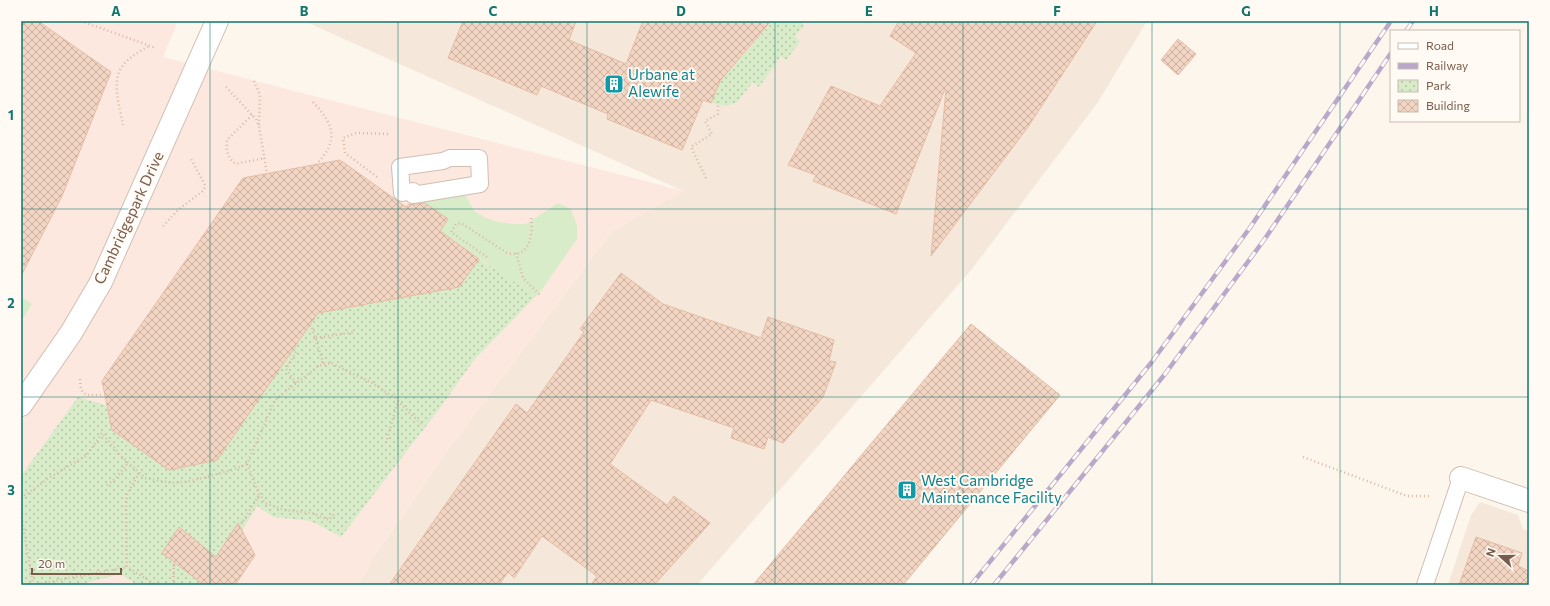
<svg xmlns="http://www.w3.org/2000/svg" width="1550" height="606" viewBox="0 0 1550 606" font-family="Commissioner,sans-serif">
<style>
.residential{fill:#f5e8da}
.commercial{fill:#fde8e0}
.grass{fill:#d8ecc9}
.park{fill:url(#park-dots)}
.building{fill:url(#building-cross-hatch);stroke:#e6bba3}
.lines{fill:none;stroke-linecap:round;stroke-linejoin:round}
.lane-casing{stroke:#d1beb0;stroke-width:18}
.street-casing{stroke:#d1beb0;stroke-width:24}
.path{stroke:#d9b8a5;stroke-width:2.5;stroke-dasharray:1 3;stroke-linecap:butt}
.lane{stroke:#fff;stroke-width:16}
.street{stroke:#fff;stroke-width:22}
.rail-casing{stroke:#b9a8c9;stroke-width:4.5}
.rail{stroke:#fffaf3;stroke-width:3;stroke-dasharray:9;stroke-linecap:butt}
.grid{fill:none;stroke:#0f766e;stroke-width:1;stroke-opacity:0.55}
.labels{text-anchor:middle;stroke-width:4;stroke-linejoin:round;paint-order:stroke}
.culture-label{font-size:15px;fill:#0d838f;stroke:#fffaf3;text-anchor:start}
.street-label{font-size:15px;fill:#7a5c4d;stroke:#fffaf3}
.neatline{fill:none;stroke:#0f766e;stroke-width:1.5}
.grid-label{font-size:13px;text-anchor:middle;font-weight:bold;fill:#0f766e}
</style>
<defs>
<pattern id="park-dots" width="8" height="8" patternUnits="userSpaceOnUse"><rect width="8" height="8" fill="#d8ecc9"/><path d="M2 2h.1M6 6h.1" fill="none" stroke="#b4c2a5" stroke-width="1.8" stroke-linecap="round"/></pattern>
<pattern id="building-cross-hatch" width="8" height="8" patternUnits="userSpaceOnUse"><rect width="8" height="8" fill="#f3d5c3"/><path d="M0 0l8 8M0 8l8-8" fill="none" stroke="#cab0a1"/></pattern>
</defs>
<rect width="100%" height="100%" fill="#fdf6ec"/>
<g class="residential">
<polygon points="304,21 1147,21 1098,102 972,269 697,585 359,585 372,560 442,458 612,231 683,191"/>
<polygon points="1480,502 1518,515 1523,529 1529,531 1529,585 1448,585 1471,515"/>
</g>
<polygon class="commercial" points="21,21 178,21 163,57 684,191 612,231 442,458 372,560 359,585 21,585"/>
<g class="grass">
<polygon points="465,194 474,211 486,218 499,222 513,224 526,224 558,203 571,209 577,226 577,239 541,291 535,297 440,231 448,219 413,195"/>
<polygon points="21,297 32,304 21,321"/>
</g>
<g class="park">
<polygon points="773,21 800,21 804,25 795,36 800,42 786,60 781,56 759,87 753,82 737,102 727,106 711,103 720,81"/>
<polygon points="479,259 525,289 535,297 474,360 440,408 341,537 311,521 273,517 257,506 209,585 137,585 120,574 78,585 21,585 21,476 78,397 106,405 112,430 169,470 216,460 318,313 459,287"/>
</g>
<g class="building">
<polygon points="21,21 38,21 111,72 62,196 21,276"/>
<polygon points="463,21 576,21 569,40 626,64 643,21 771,21 720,81 711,103 703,100 682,150 607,119 608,114 541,86 537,95 448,58"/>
<polygon points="899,21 1097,21 1028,127 931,256 946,89 945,89 896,214 813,181 816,175 788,165 831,86 880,106 916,53 890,36"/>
<polygon points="1178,39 1196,54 1178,75 1161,60"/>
<polygon points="340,160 406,207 409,204 415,204 425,203 448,219 440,231 479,259 459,287 318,313 217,460 169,470 112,430 102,381 243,178"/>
<polygon points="621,273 663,304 761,338 768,317 834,340 829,361 836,362 823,397 783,443 768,437 764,449 731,438 734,428 651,400 610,464 667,505 674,496 710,523 654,585 591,585 597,576 542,536 514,578 508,572 499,585 389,585 516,404 527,413 584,332 580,329"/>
<polygon points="971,324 1060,395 903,585 753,585"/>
<polygon points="238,523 255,555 235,585 204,585 162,553 179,527 216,557"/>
<polygon points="1476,537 1522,553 1518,566 1529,571 1529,585 1459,585"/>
</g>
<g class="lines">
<g class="lane-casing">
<g id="lane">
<polygon points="450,158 479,158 480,184 413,195 413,191 402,193 400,167 443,161"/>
<polyline points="1425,585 1461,478"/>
</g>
</g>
<g class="street-casing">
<g id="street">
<polyline points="21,405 71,333 101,282 217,21"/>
<polyline points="1461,478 1529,501"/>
</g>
</g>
<g class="path">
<polyline points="81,21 156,48"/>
<polyline points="254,81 260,95 259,126"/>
<polyline points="226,87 256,119 259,126 267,174"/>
<path d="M313 102C335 126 339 140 316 165"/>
<path d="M252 115 227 140C226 150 227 158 236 164L265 158"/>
<path d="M123 125C120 107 110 80 124 64 130 57 140 51 149 46"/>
<polyline points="377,177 345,153 343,138 356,133 388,134"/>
<polyline points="706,178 691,147 712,134 705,121 718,114 718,105"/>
<polyline points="163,226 179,209 204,190 205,185 191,159"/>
<polyline points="516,253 523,278 541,296"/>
<path d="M487 257 451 232 456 224 461 223 507 253C531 259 533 233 531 217"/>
<polyline points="312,328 324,365"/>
<polyline points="316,338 354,332"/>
<polyline points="80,379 81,390 86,395 102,395"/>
<polyline points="296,383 286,369 297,350"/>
<polyline points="386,443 398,401"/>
<polyline points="1303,457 1407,496 1429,496"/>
<polyline points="247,464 258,492 265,503 284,510 312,513 329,520 334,514"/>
<polyline points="139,473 127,494 126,508 127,567 156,585"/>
<polyline points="107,485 115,479 128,463"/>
<polyline points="21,498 52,476 87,455 102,433 121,456 145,478 171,483 191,481 232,470 247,464 275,400 318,366 331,363 374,384 395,398 421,424"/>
<polyline points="21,513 33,585"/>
<polyline points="237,531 259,495"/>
<polyline points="33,585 127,567"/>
<polyline points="173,585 174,562"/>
</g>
<use href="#lane" class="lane"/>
<use href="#street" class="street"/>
<g class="rail-casing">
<g id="rail">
<polyline points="1406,31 1413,21"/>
<polyline points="971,585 1151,363 1249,229 1391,21"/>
<polyline points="994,585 1165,374 1264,240 1391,53"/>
</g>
</g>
<use href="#rail" class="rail"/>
</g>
<path class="grid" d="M210 21V585M398 21V585M587 21V585M775 21V585M963 21V585M1152 21V585M1340 21V585M21 209H1529M21 397H1529"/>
<defs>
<g id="building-square" transform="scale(1)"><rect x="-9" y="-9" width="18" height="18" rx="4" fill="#0f9aa8" stroke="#fffaf3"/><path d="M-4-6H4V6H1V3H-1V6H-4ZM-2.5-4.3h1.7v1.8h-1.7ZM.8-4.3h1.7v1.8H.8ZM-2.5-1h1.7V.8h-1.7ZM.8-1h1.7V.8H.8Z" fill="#fff"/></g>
</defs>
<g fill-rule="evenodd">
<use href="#building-square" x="614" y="84"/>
<use href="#building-square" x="907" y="490"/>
</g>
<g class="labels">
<g class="culture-label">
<text x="628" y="80">Urbane at<tspan x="628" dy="17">Alewife</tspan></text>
<text x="921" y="486">West Cambridge<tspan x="921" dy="17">Maintenance Facility</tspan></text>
</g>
<g class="street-label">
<text transform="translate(129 218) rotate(-65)" y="5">Cambridgepark Drive</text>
</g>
</g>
<rect width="1550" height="606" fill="none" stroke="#fffaf3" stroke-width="44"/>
<rect x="1390" y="30" width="130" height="92" fill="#fffaf3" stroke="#cabbb1"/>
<rect x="1398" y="43" width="20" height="6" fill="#ffffff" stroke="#cabbb1"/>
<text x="1426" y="50" font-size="12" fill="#7a5c4d">Road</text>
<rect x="1398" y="63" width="20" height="6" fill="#b9a8c9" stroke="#cabbb1"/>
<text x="1426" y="70" font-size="12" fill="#7a5c4d">Railway</text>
<rect x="1398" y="80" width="20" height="12" fill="url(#park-dots)" stroke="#cabbb1"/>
<text x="1426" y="90" font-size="12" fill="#7a5c4d">Park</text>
<rect x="1398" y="100" width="20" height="12" fill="url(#building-cross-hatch)" stroke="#cabbb1"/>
<text x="1426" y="110" font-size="12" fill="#7a5c4d">Building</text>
<g transform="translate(1500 556) rotate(291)" stroke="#fffaf3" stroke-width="3" paint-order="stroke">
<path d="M0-3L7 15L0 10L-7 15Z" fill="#7a5c4d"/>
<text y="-6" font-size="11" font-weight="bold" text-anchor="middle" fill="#7a5c4d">N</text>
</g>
<path d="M32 568v6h89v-6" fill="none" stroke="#7a5c4d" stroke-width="2"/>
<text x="38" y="568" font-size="12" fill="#7a5c4d" stroke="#fffaf3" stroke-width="3" paint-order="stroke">20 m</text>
<rect x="22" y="22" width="1506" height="562" class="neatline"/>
<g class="grid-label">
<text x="116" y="16">A</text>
<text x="304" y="16">B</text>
<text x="493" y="16">C</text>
<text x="681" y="16">D</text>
<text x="869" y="16">E</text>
<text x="1057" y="16">F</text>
<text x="1246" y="16">G</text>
<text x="1434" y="16">H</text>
<text x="11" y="120">1</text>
<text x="11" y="308">2</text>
<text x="11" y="495">3</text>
</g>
</svg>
